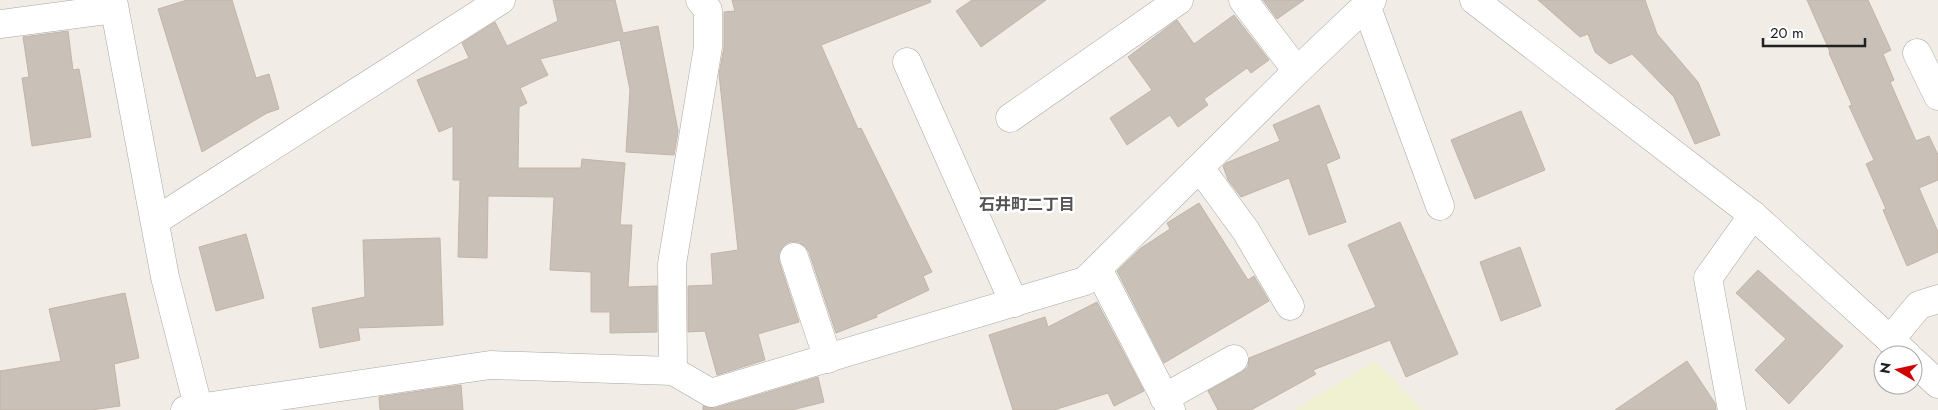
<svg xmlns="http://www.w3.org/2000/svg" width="1938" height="410" viewBox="0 0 1938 410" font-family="Jost,'Noto Sans JP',sans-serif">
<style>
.farmland{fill:#eff1d0}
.building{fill:#c9c0b8;stroke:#c4b4a7}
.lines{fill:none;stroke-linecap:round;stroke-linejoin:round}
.minor-casing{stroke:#a7a7a7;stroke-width:29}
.minor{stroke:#fff;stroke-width:28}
.labels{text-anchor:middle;stroke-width:5;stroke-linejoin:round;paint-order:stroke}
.neighbourhood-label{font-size:16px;font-weight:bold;fill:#535353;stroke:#fff}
</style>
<rect width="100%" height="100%" fill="#f1ede6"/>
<polygon class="farmland" points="1375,361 1422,410 1295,410"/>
<g class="building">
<polygon points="187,0 232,0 256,78 269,74 279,109 267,113 202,152 158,9"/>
<polygon points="553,0 615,0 623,33 658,26 678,131 674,155 626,152 630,90 620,40 540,59 548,75 520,88 527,103 519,107 518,168 581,168 582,159 625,163 620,225 632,225 628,287 657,286 657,332 610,333 610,312 591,312 591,272 550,270 554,197 488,196 487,258 458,257 460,180 453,180 453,126 439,132 417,80 469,58 462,43 495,22 507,46 558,21"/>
<polygon points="732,0 930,0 931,2 821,45 858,129 861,128 932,272 923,276 929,290 876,315 877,317 836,333 809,252 805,246 798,242 789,242 783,246 779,253 779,261 799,322 758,334 765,360 717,375 705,331 688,332 688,286 713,285 711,254 738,250 719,74 724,47 724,12 735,11"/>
<polygon points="972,0 1046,0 981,47 956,11"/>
<polygon points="1263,0 1304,0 1277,19"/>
<polygon points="1538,0 1645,0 1657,34 1698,82 1720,135 1695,144 1674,97 1632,54 1610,64 1595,52 1588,34 1580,37"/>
<polygon points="1807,0 1868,0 1891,50 1883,54 1894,80 1890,82 1916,141 1929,136 1938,155 1938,180 1919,188 1938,232 1938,252 1907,266 1883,210 1886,209 1866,164 1874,160 1849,106 1852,105 1829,53 1830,52"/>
<polygon points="1234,15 1269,60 1251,73 1247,68 1204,99 1208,105 1178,127 1170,115 1127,145 1110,118 1152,90 1128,57 1177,20 1194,44"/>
<polygon points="68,31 73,70 79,69 91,137 32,146 22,78 29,77 23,37"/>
<polygon points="1319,105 1340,158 1326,164 1346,222 1309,235 1289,178 1241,197 1228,180 1223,166 1226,163 1280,141 1273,125"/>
<polygon points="1521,111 1545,170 1475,199 1451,140"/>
<polygon points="1199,203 1248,280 1254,276 1269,301 1164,363 1117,271 1141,248 1170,229 1167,223"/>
<polygon points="1400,222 1458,354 1406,377 1390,340 1313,370 1316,374 1251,410 1218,410 1208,391 1242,372 1248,367 1249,358 1376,307 1348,245"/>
<polygon points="246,234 264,298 216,311 199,247"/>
<polygon points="440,238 443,325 358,328 360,340 320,348 312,308 365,297 363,240"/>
<polygon points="1520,247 1541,306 1501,321 1480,262"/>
<polygon points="1758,270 1843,346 1789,404 1755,370 1786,339 1736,293"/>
<polygon points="125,293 139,358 114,364 120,406 91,410 0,410 0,371 61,361 49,309"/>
<polygon points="1097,302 1144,391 1114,406 1108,393 1054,410 1013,410 989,335 1045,317 1048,327"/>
<polygon points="1687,361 1715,403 1716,410 1615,410"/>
<polygon points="818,377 824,402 792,410 703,410 703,406 715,408"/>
<polygon points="461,385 463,410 380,410 379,397"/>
</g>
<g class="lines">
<g class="minor-casing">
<g id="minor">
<polyline points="113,0 165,277 199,410"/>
<polyline points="1243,0 1297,71"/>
<polyline points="1474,0 1753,215 1907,355"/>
<polyline points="1366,5 1440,206"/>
<polyline points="0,24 114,9"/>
<polyline points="1917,53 1938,96"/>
<polyline points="907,62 1014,303"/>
<polyline points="1010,118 1179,0"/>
<polyline points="1200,168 1246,231 1290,306"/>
<polyline points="155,221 501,0"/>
<polyline points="794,257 828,359"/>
<polyline points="1098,269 1171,410"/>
<polyline points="1890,340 1919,305 1938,299"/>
<polyline points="1913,361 1938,384"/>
<polyline points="673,371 672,264 708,47 708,10 700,0"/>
<polyline points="1164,398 1234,359"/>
<polyline points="185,410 490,365 673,371 711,393 1085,281 1297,71 1372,0"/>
<polyline points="1732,410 1708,278 1753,215"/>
</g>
</g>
<use href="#minor" class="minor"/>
</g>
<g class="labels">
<g class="neighbourhood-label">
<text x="1027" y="210">石井町二丁目</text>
</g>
</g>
<g transform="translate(1898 370) rotate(279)"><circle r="24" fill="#ffffff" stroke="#a6a6a6"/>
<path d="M0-4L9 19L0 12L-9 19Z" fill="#d00000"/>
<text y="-8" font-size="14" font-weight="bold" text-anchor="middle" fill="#202020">N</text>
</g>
<path d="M1763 38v8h102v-8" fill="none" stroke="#202020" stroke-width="2.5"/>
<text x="1770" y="38" font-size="15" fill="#202020" stroke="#ffffff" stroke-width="4" paint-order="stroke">20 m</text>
</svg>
